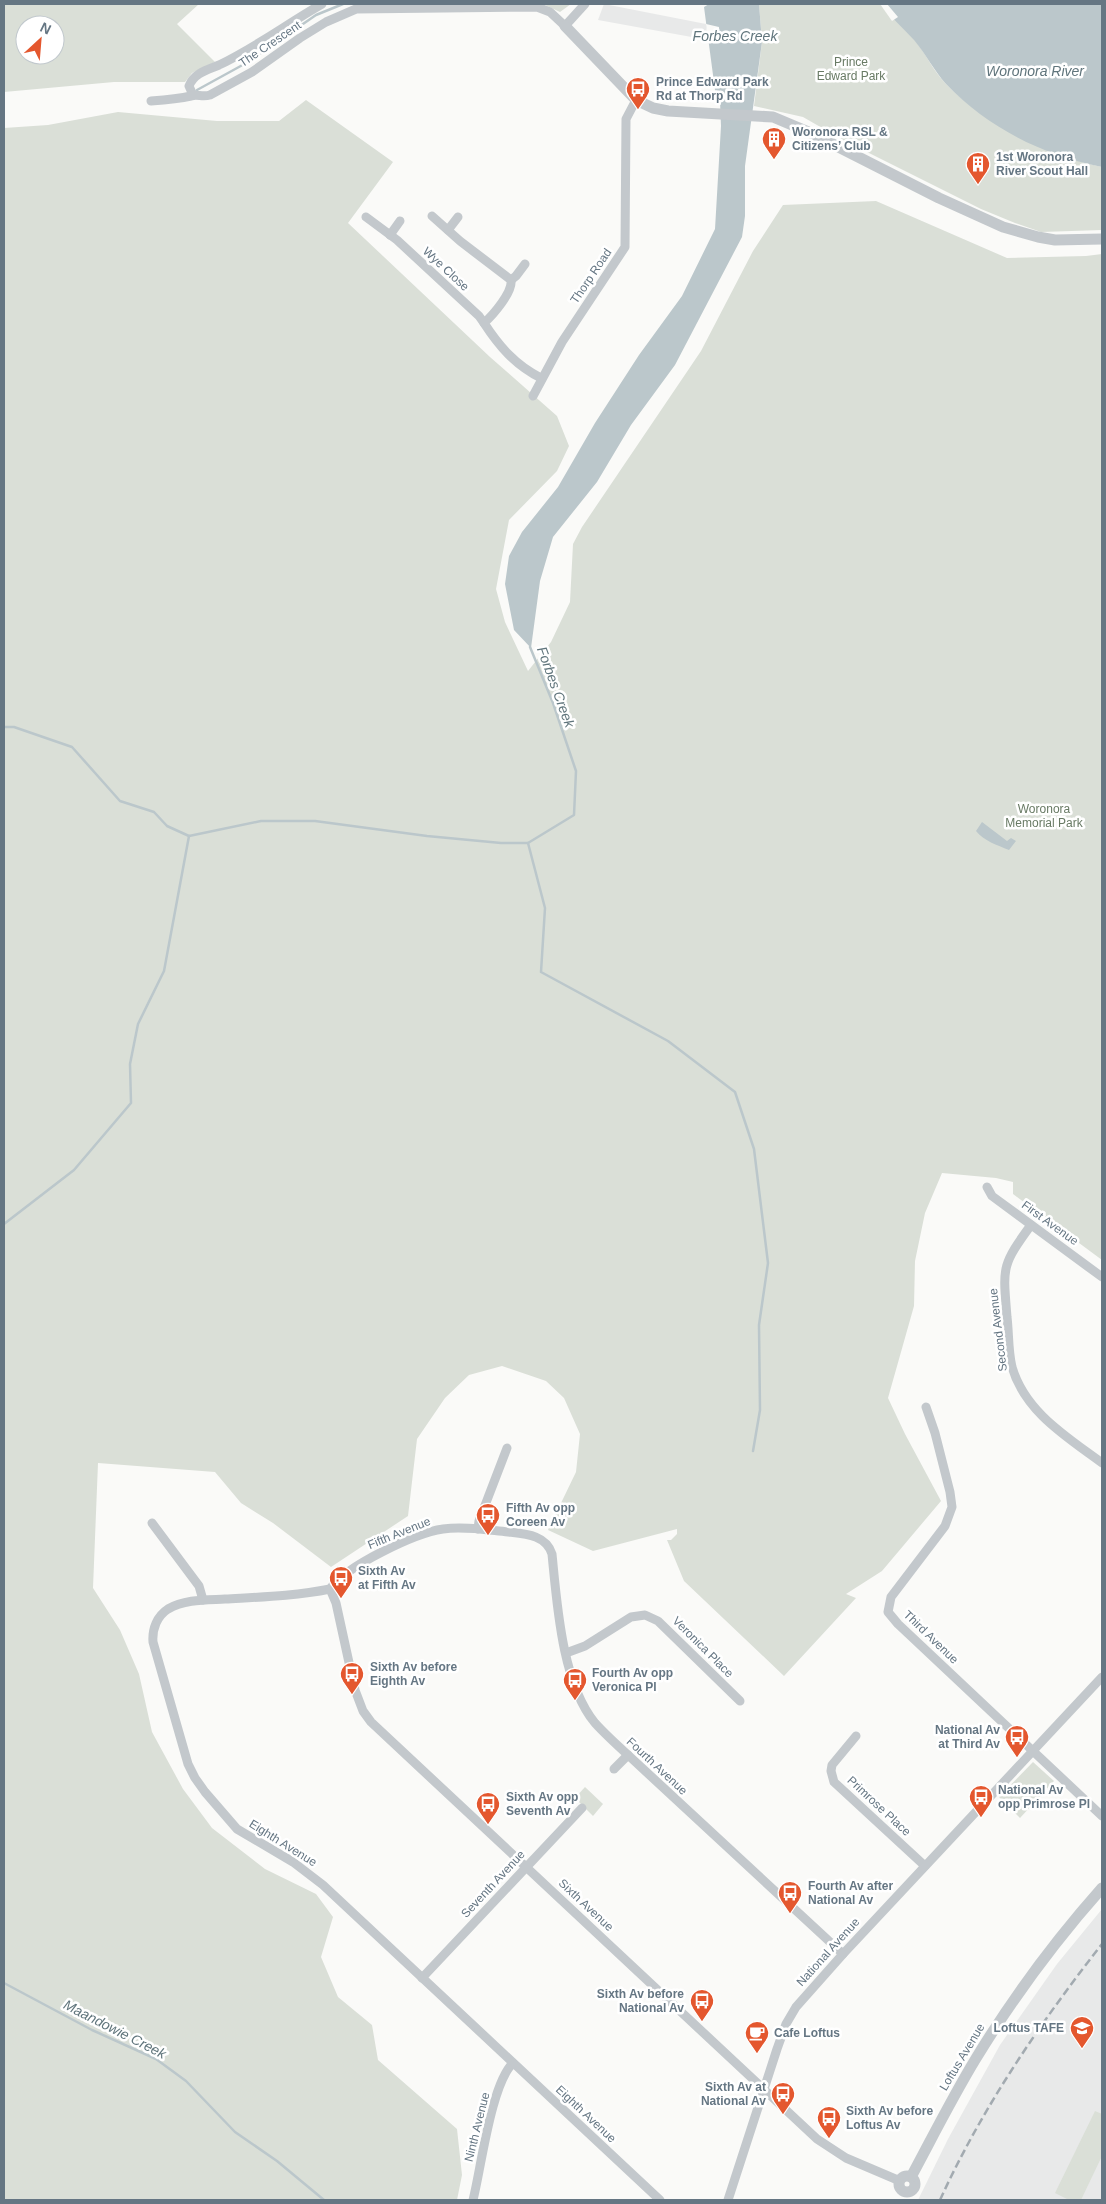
<svg xmlns="http://www.w3.org/2000/svg" width="1106" height="2204" viewBox="0 0 1106 2204" font-family="Helvetica,sans-serif">
<style>
.built{fill:#e8e9e9}
.green{fill:#dadfd7;fill-rule:evenodd}
.water{fill:#bbc7cb}
.pier{fill:#fafaf8}
.lines{fill:none;stroke-linecap:round;stroke-linejoin:round}
.stream{stroke:#bbc7cb;stroke-width:2.5}
.minor{stroke:#c3c8cc;stroke-width:9}
.tertiary{stroke:#c3c8cc;stroke-width:11}
.rail{stroke:#a2aab0;stroke-width:2.5;stroke-dasharray:8 4;stroke-linecap:butt}
.labels{text-anchor:middle;stroke-width:5;stroke-linejoin:round;paint-order:stroke}
.street-label{font-size:12px;fill:#657683;stroke:#fff}
.park-label{font-size:12px;fill:#687a64;stroke:#fff}
.poi-label{font-size:12px;font-weight:bold;fill:#657683;stroke:#fff;text-anchor:start}
.water-label{font-size:14px;font-style:italic;fill:#60757c;stroke:#fff}
</style>
<rect width="100%" height="100%" fill="#fafaf8"/>
<g class="built">
<polygon points="604,4 706,24 708,40 598,20"/>
<polygon points="1102,1909 1102,2200 918,2200 948,2139 1000,2045 1057,1964"/>
</g>
<g class="green">
<path d="M4 4H199L177 24 215 62 192 73 185 82H114L4 92ZM25 25H55V55H25Z"/>
<polygon points="543,4 571,4 560,12"/>
<path d="M759 4H880C892 17 906 29 917 43 927 56 934 72 946 84 985 124 1048 156 1102 167V230L1041 232 1015 223 981 209 843 140 803 117 754 106 762 42Z"/>
<polygon points="306,100 393,162 348,223 490,357 557,416 569,446 557,471 509,520 496,589 505,622 528,671 551,642 570,602 573,544 582,527 701,351 753,251 783,205 876,201 1007,258 1086,256 1102,254 1102,1260 1013,1194 1013,1182 996,1178 942,1173 925,1213 915,1261 914,1306 888,1398 905,1434 941,1501 882,1571 846,1594 856,1598 784,1676 684,1581 667,1540 671,1540 677,1534 677,1529 593,1551 548,1530 576,1472 580,1434 564,1398 546,1381 502,1366 469,1375 445,1398 417,1439 408,1516 331,1567 273,1523 241,1503 215,1472 98,1463 93,1588 120,1630 139,1674 152,1732 183,1789 212,1828 265,1869 316,1894 333,1917 321,1957 338,1997 372,2025 378,2060 457,2129 462,2175 457,2200 4,2200 4,128 48,125 118,112 217,121 279,121"/>
<polygon points="1033,1762 1054,1781 1020,1818 999,1797"/>
<polygon points="585,1787 603,1804 593,1816 575,1798"/>
<polygon points="1095,2111 1102,2114 1102,2156 1081,2200 1069,2200 1055,2193"/>
</g>
<g class="water">
<polygon points="709,4 759,4 762,42 745,166 745,216 742,237 675,365 631,425 597,482 553,537 540,581 531,648 514,630 505,584 509,556 522,532 558,487 595,423 639,355 682,296 715,229 721,126 720,101 715,90 704,7"/>
<path d="M880 4H1102V167C1043 155 988 128 946 84 934 71 926 54 914 40 903 28 891 17 880 4Z"/>
<path d="M982 822 1007 841 1011 838 1016 841 1009 850C997 845 984 841 976 831Z"/>
</g>
<g class="pier">
<polygon points="880,4 887,4 898,17 892,21"/>
<polygon points="706,24 719,27 719,30 714,30 711,40 708,40"/>
</g>
<g class="lines">
<g class="stream">
<polyline points="197,90 248,62 316,15 343,4"/>
<polyline points="4,727 14,727 72,747 120,801 154,812 167,826 189,836 261,821 315,821 427,836 501,843 528,843 574,815 576,771 553,703 530,647"/>
<polyline points="528,843 545,908 541,972 668,1041 735,1092 754,1149 768,1263 759,1325 760,1410 753,1451"/>
<polyline points="4,1224 74,1170 131,1103 130,1064 138,1024 164,971 189,836"/>
<polyline points="4,1983 92,2030 156,2059 186,2081 235,2132 277,2161 324,2200"/>
</g>
<g class="minor">
<path d="M193 95 189 86C194 73 207 70 219 65 255 48 287 24 322 4"/>
<path d="M151 101C165 100 178 99 191 96 196 94 203 97 210 95L252 72 300 38 326 22 356 9 537 7 550 12 565 26 585 4"/>
<path d="M432 216 460 241 511 280C513 292 493 315 484 323 499 346 515 365 541 378"/>
<polyline points="366,217 397,240 479,316 484,323"/>
<polyline points="448,230 458,217"/>
<polyline points="390,235 400,221"/>
<polyline points="511,280 516,276 525,264"/>
<polyline points="533,396 562,342 625,247 626,119 636,100"/>
<polyline points="987,1187 992,1196 1102,1277"/>
<path d="M1031 1225C1001 1266 1003 1267 1007 1317 1009 1333 1008 1351 1012 1367 1025 1412 1067 1437 1102 1463"/>
<polyline points="926,1407 935,1433 950,1492 952,1507 945,1526 891,1597 888,1612 898,1624 1102,1816"/>
<polyline points="152,1523 199,1586 203,1600"/>
<polyline points="478,1529 479,1521 507,1448"/>
<path d="M330 1589C296 1596 260 1597 225 1599 207 1600 185 1599 168 1609 157 1616 152 1629 153 1642L188 1764 195 1778 205 1792 237 1829 293 1862 323 1885 660 2200"/>
<polyline points="330,1589 336,1603 355,1690 363,1711 371,1722 817,2139 846,2158 900,2181"/>
<path d="M330 1589C346 1566 415 1533 443 1529 464 1526 487 1530 508 1532 526 1534 546 1535 552 1554 557 1604 562 1683 595 1723 605 1734 617 1745 628 1755L843 1954"/>
<polyline points="566,1653 585,1646 631,1617 645,1615 658,1621 740,1701"/>
<polyline points="856,1736 832,1765 831,1771 834,1782 925,1866"/>
<polyline points="614,1769 628,1755"/>
<polyline points="422,1978 582,1808"/>
<path d="M473 2200C481 2169 491 2084 513 2063"/>
<polyline points="728,2200 777,2049 786,2024 796,2007 843,1954 1102,1677"/>
</g>
<g class="tertiary">
<polyline points="565,26 636,100 653,108 668,111 773,117 811,133 939,198 1003,227 1038,237 1055,240 1102,239"/>
<circle cx="907" cy="2184" r="8"/>
<path d="M911 2177C932 2138 952 2098 975 2060 1012 1999 1055 1941 1102 1888"/>
</g>
<path class="rail" d="M940 2200C982 2108 1040 2023 1102 1944"/>
</g>
<defs>
<g id="bus-pin" transform="scale(1.25)"><path d="M0 17L-7.5 6A9.5 9.5 0 1 1 7.5 6Z" fill="#e4572e" stroke="#fff"/><path d="M-5-6H5V4H4V6H2V4H-2V6H-4V4H-5ZM-3.5-4V0h7V-4ZM-3.5 1.2v1.5H-2V1.2ZM2 1.2v1.5H3.5V1.2Z" fill="#fff"/></g>
<g id="building-pin" transform="scale(1.25)"><path d="M0 17L-7.5 6A9.5 9.5 0 1 1 7.5 6Z" fill="#e4572e" stroke="#fff"/><path d="M-4-6H4V6H1V3H-1V6H-4ZM-2.5-4.3h1.7v1.8h-1.7ZM.8-4.3h1.7v1.8H.8ZM-2.5-1h1.7V.8h-1.7ZM.8-1h1.7V.8H.8Z" fill="#fff"/></g>
<g id="university-pin" transform="scale(1.25)"><path d="M0 17L-7.5 6A9.5 9.5 0 1 1 7.5 6Z" fill="#e4572e" stroke="#fff"/><path d="M0-5L7-2L0 1L-7-2ZM-4 1L0 2.5L4 1V4Q0 6-4 4Z" fill="#fff"/></g>
<g id="cafe-pin" transform="scale(1.25)"><path d="M0 17L-7.5 6A9.5 9.5 0 1 1 7.5 6Z" fill="#e4572e" stroke="#fff"/><path d="M-5.5-4.5H6V0H3Q3 3.5 0 3.5H-2.5Q-5.5 3.5-5.5 0ZM3-3.2v2h1.7v-2ZM-6 4.5H4V6H-6Z" fill="#fff"/></g>
</defs>
<g fill-rule="evenodd">
<use href="#bus-pin" x="638" y="89"/>
<use href="#building-pin" x="774" y="139"/>
<use href="#building-pin" x="978" y="164"/>
<use href="#bus-pin" x="488" y="1515"/>
<use href="#bus-pin" x="341" y="1578"/>
<use href="#bus-pin" x="352" y="1674"/>
<use href="#bus-pin" x="575" y="1680"/>
<use href="#bus-pin" x="1017" y="1737"/>
<use href="#bus-pin" x="981" y="1797"/>
<use href="#bus-pin" x="488" y="1804"/>
<use href="#bus-pin" x="790" y="1893"/>
<use href="#bus-pin" x="702" y="2001"/>
<use href="#university-pin" x="1082" y="2028"/>
<use href="#cafe-pin" x="757" y="2033"/>
<use href="#bus-pin" x="783" y="2094"/>
<use href="#bus-pin" x="829" y="2118"/>
</g>
<g class="labels">
<g class="street-label">
<text transform="translate(270 44) rotate(-34)" y="4">The Crescent</text>
<text transform="translate(446 269) rotate(43)" y="4">Wye Close</text>
<text transform="translate(591 276) rotate(-56)" y="4">Thorp Road</text>
<text transform="translate(1050 1223) rotate(36)" y="4">First Avenue</text>
<text transform="translate(998 1330) rotate(-97)" y="4">Second Avenue</text>
<text transform="translate(399 1533) rotate(-22)" y="4">Fifth Avenue</text>
<text transform="translate(931 1637) rotate(44)" y="4">Third Avenue</text>
<text transform="translate(703 1647) rotate(45)" y="4">Veronica Place</text>
<text transform="translate(657 1766) rotate(43)" y="4">Fourth Avenue</text>
<text transform="translate(879 1806) rotate(43)" y="4">Primrose Place</text>
<text transform="translate(283 1843) rotate(32)" y="4">Eighth Avenue</text>
<text transform="translate(493 1884) rotate(-47)" y="4">Seventh Avenue</text>
<text transform="translate(586 1905) rotate(43)" y="4">Sixth Avenue</text>
<text transform="translate(828 1952) rotate(-48)" y="4">National Avenue</text>
<text transform="translate(962 2057) rotate(-59)" y="4">Loftus Avenue</text>
<text transform="translate(586 2114) rotate(43)" y="4">Eighth Avenue</text>
<text transform="translate(477 2127) rotate(-76)" y="4">Ninth Avenue</text>
</g>
<g class="park-label">
<text x="851" y="66">Prince<tspan x="851" dy="14">Edward Park</tspan></text>
<text x="1044" y="813">Woronora<tspan x="1044" dy="14">Memorial Park</tspan></text>
</g>
<g class="poi-label">
<text x="656" y="86">Prince Edward Park<tspan x="656" dy="14">Rd at Thorp Rd</tspan></text>
<text x="792" y="136">Woronora RSL &amp;<tspan x="792" dy="14">Citizens’ Club</tspan></text>
<text x="996" y="161">1st Woronora<tspan x="996" dy="14">River Scout Hall</tspan></text>
<text x="506" y="1512">Fifth Av opp<tspan x="506" dy="14">Coreen Av</tspan></text>
<text x="358" y="1575">Sixth Av<tspan x="358" dy="14">at Fifth Av</tspan></text>
<text x="370" y="1671">Sixth Av before<tspan x="370" dy="14">Eighth Av</tspan></text>
<text x="592" y="1677">Fourth Av opp<tspan x="592" dy="14">Veronica Pl</tspan></text>
<text x="1000" y="1734" text-anchor="end">National Av<tspan x="1000" dy="14">at Third Av</tspan></text>
<text x="998" y="1794">National Av<tspan x="998" dy="14">opp Primrose Pl</tspan></text>
<text x="506" y="1801">Sixth Av opp<tspan x="506" dy="14">Seventh Av</tspan></text>
<text x="808" y="1890">Fourth Av after<tspan x="808" dy="14">National Av</tspan></text>
<text x="684" y="1998" text-anchor="end">Sixth Av before<tspan x="684" dy="14">National Av</tspan></text>
<text x="1064" y="2032" text-anchor="end">Loftus TAFE</text>
<text x="774" y="2037">Cafe Loftus</text>
<text x="766" y="2091" text-anchor="end">Sixth Av at<tspan x="766" dy="14">National Av</tspan></text>
<text x="846" y="2115">Sixth Av before<tspan x="846" dy="14">Loftus Av</tspan></text>
</g>
<g class="water-label">
<text x="735" y="41">Forbes Creek</text>
<text x="1035" y="76">Woronora River</text>
<text transform="translate(556 687) rotate(70)" y="5">Forbes Creek</text>
<text transform="translate(115 2029) rotate(27)" y="5">Maandowie Creek</text>
</g>
</g>
<rect width="1106" height="2204" fill="none" stroke="#657683" stroke-width="10"/>
<g transform="translate(40 40) rotate(26)"><circle r="24" fill="#ffffff" stroke="#c1c8cd"/>
<path d="M0-4L9 19L0 12L-9 19Z" fill="#e4572e"/>
<text y="-8" font-size="14" font-weight="bold" text-anchor="middle" fill="#657683">N</text>
</g>
</svg>
